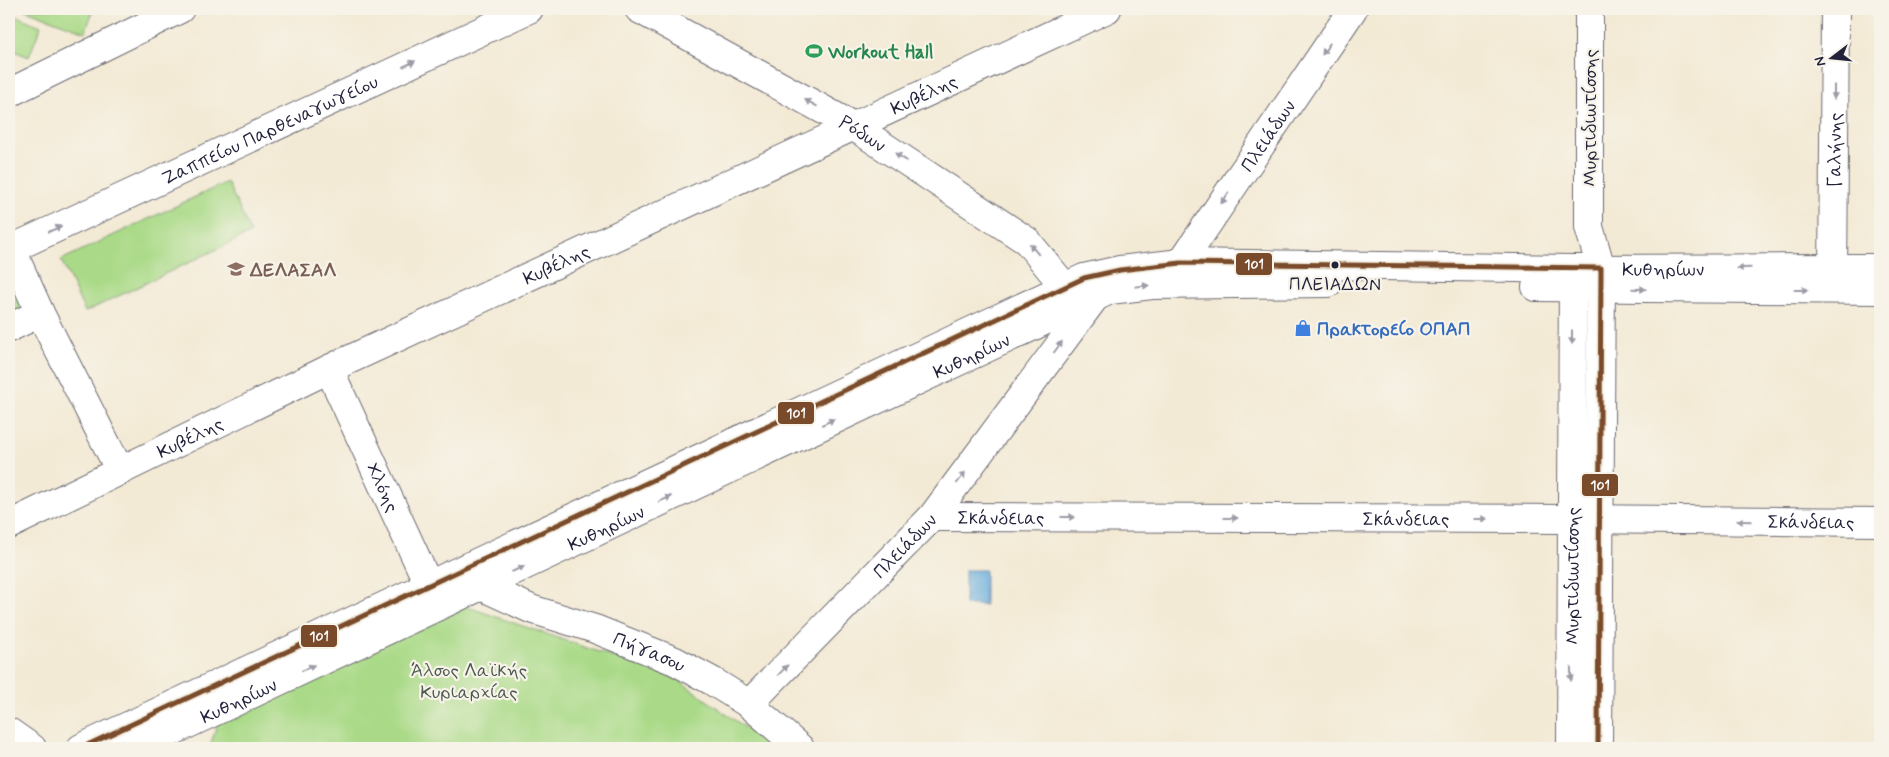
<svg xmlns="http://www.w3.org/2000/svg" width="1889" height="757" viewBox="0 0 1889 757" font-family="Mynerve,sans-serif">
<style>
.green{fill:#aada88;stroke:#667e62}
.water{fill:#66acdc;stroke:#44678c}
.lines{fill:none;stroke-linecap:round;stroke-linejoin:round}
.minor-casing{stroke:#6b6871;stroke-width:30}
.minor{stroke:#fff;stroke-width:28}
.bus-1-casing{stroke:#f7f3e8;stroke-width:9}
.bus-1{stroke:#7a4b2a;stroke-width:5}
.oneway{fill:#9c9ca7}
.bus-dot{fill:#22223b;stroke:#f7f3e8;stroke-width:2}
.labels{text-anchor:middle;stroke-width:4.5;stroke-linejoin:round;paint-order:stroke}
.bus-label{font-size:18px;fill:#22223b;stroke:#f7f3e8}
.leisure-label{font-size:19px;font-weight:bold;fill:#27864d;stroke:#f7f3e8;text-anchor:start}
.street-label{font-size:19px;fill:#22223b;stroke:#f7f3e8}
.education-label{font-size:19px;font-weight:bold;fill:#785e54;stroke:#f7f3e8;text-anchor:start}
.shop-label{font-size:19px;font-weight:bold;fill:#366cbe;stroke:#f7f3e8;text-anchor:start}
.park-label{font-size:19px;fill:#4b5952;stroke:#f7f3e8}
.line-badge{stroke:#f7f3e8;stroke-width:2}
.badge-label{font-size:14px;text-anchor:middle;font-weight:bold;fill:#fff}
</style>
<rect width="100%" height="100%" fill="#f7f3e8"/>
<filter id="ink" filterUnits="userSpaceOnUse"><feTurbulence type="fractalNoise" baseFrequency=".02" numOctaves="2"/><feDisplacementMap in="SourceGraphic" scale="10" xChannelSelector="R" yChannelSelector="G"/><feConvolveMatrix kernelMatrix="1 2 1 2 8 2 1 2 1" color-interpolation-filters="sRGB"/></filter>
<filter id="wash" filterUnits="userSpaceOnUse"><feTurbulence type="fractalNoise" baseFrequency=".0096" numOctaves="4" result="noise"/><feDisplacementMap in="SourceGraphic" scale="20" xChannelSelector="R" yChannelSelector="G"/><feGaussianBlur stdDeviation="1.12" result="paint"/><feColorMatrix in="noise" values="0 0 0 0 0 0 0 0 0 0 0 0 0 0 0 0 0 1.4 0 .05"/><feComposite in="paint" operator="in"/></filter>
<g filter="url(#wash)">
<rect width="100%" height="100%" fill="#f3ead5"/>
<g class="green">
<polygon points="23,9 94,9 85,32"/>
<polygon points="9,13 41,26 29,57 9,49"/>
<polygon points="227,182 251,233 85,312 61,260"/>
<polygon points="9,276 28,308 9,317"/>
<polygon points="465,606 677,679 750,731 767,748 209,748 218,723"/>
</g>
<rect class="water" x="965" y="570" width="20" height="35"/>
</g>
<g filter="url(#ink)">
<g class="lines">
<g class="minor-casing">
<g id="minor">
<path id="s1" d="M639 9 853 126 1027 241 1065 287"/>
<polyline points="1589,9 1589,227 1601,268 1598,748"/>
<polyline points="9,93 180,9"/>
<polyline points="9,244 40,313 120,471"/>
<path id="s2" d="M11 249 529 9"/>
<path id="s3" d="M1181 263 1353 9"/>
<path id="s4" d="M1833 285 1835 9"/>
<polyline points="1536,287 1880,290"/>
<polyline points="9,328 40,313"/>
<path id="s5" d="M329 369 437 603"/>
<path id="s6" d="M932 517 1572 519 1880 522"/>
<path id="s7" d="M9 525 329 369 1107 9"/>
<path id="s8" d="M481 586 531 609 595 629 675 661 712 681 749 704 800 748"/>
<path id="s9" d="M749 704 932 517 1093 300"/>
<polyline points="9,732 32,748"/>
<path id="s10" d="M81 748 946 343 1084 278 1120 270 1181 263 1573 269 1880 268"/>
<path id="s11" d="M137 748 1110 290 1152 285 1328 283"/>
<path id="s12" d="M1571 748 1573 270"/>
</g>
</g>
<use href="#minor" class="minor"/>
<g class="bus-1-casing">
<polyline id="bus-1" points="81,748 1084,278 1120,270 1181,263 1601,268 1598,748"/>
</g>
<use href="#bus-1" class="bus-1"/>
</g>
<defs><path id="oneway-solid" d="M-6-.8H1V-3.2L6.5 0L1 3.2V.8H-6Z" transform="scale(1.25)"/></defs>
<g class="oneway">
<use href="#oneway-solid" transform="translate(1326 49) rotate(124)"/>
<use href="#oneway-solid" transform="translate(409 64) rotate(-25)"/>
<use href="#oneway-solid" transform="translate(1834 92) rotate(90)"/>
<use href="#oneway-solid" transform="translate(811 103) rotate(-151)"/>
<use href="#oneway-solid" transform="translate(901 157) rotate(-147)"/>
<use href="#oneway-solid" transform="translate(1225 198) rotate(124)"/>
<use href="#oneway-solid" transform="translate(55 229) rotate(-25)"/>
<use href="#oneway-solid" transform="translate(1034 249) rotate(-129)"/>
<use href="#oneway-solid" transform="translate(1744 268) rotate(179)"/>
<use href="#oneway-solid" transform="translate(1142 286) rotate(-6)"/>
<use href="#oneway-solid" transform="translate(1639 289) rotate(1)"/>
<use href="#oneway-solid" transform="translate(1801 290)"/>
<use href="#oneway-solid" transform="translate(1572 337) rotate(90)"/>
<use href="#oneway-solid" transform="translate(1058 347) rotate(-53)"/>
<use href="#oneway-solid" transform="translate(828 422) rotate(-25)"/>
<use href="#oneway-solid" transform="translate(961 478) rotate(-53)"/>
<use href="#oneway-solid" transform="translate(665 499) rotate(-25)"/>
<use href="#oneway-solid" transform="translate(1068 517)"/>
<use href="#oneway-solid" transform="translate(1231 518)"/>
<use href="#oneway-solid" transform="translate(1481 519)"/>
<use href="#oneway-solid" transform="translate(1744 521) rotate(-179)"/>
<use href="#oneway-solid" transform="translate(518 569) rotate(-25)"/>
<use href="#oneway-solid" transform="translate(308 668) rotate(-25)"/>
<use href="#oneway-solid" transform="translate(783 670) rotate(-46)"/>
<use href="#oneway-solid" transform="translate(1571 674) rotate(90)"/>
</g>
</g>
<defs>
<g id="stadium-bare" transform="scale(1.35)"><path d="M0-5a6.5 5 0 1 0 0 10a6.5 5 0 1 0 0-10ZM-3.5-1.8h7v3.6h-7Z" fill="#2e9e5b" stroke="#f7f3e8" stroke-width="2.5" paint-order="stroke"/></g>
<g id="school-bare" transform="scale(1.35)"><path d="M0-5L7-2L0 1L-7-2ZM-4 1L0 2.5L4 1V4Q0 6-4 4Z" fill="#8d6e63" stroke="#f7f3e8" stroke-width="2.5" paint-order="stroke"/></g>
<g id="shop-bare" transform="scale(1.35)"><path d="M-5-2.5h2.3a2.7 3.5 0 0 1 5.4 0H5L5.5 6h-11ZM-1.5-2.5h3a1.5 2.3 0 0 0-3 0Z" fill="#3f7fe0" stroke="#f7f3e8" stroke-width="2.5" paint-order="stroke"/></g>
</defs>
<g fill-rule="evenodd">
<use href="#stadium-bare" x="814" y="51"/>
<use href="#school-bare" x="236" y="269"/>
<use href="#shop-bare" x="1303" y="328"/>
</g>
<circle class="bus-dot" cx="1335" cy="265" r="4.5"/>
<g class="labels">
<g class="bus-label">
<text x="1335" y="290">ΠΛΕΙΑΔΩΝ</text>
</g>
<g class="leisure-label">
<text x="828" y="58">Workout Hall</text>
</g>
<g class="street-label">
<text dy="7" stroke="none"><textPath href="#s7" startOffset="1011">Κυβέλης</textPath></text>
<text transform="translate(1589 118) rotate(-90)" y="7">Μυρτιδιωτίσσης</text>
<text dy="7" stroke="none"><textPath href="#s2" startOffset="285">Ζαππείου Παρθεναγωγείου</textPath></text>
<text dy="7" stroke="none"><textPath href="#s1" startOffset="256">Ρόδων</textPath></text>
<text dy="7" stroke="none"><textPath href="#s3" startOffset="154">Πλειάδων</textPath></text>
<text dy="7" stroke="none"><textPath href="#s4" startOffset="135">Γαλήνης</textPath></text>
<text dy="7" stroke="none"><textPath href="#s7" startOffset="606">Κυβέλης</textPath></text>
<text dy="7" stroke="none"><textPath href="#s10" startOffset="1688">Κυθηρίων</textPath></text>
<text dy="7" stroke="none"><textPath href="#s11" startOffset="922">Κυθηρίων</textPath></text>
<text dy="7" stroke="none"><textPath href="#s7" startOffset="201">Κυβέλης</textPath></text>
<text dy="7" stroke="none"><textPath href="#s5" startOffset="130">Χλόης</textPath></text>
<text dy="7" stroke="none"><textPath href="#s6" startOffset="69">Σκάνδειας</textPath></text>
<text dy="7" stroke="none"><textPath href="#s6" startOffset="474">Σκάνδειας</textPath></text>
<text dy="7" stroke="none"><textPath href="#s6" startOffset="879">Σκάνδειας</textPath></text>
<text dy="7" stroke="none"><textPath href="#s11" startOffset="518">Κυθηρίων</textPath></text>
<text dy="7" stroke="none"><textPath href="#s9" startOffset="222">Πλειάδων</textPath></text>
<text dy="7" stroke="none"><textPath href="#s12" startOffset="172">Μυρτιδιωτίσσης</textPath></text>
<text dy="7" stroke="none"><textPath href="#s8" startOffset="181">Πήγασου</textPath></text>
<text dy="7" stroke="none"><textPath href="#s11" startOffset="112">Κυθηρίων</textPath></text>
</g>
<g class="education-label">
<text x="250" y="276">ΔΕΛΑΣΑΛ</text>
</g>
<g class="shop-label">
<text x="1317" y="335">Πρακτορείο ΟΠΑΠ</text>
</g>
<g class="park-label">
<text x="469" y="676">Άλσος Λαϊκής<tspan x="469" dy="22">Κυριαρχίας</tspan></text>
</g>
</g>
<g class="line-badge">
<rect x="1235" y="252" width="38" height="24" rx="5" fill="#7a4b2a"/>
<rect x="777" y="401" width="38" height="24" rx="5" fill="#7a4b2a"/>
<rect x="1581" y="473" width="38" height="24" rx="5" fill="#7a4b2a"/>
<rect x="300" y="624" width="38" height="24" rx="5" fill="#7a4b2a"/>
</g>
<g class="badge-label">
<text x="1254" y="269">101</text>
<text x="796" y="418">101</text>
<text x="1600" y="490">101</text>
<text x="319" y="641">101</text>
</g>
<rect width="1889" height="757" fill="none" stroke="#f7f3e8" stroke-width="30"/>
<g transform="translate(1832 58) rotate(254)" stroke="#f7f3e8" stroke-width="4" paint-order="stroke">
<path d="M0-4L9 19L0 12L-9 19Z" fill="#22223b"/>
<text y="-8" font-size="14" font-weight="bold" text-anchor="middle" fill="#22223b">N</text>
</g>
</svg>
